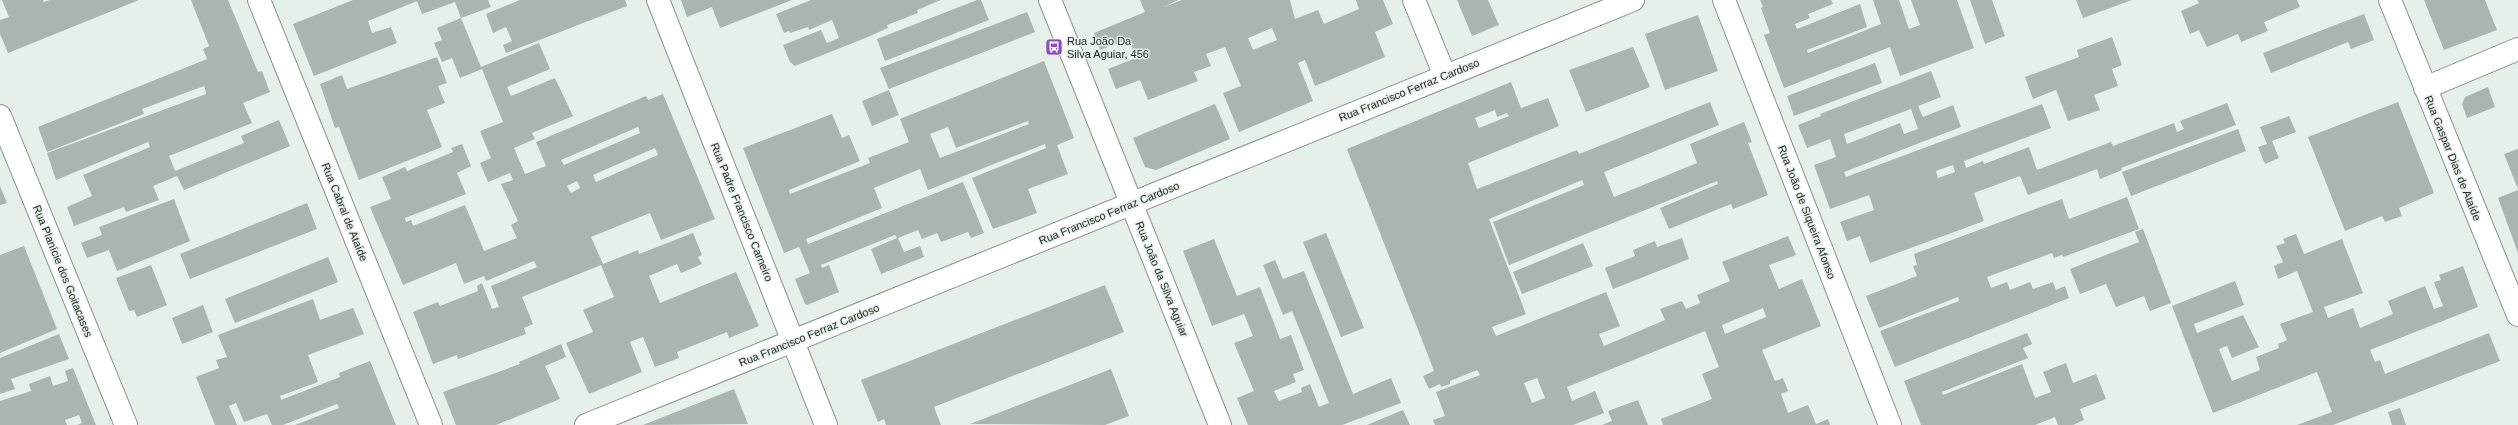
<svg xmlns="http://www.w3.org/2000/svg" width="2518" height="425" viewBox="0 0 2518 425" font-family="Arial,sans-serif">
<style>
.building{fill:#abb5ae;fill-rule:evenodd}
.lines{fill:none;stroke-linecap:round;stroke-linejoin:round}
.minor-casing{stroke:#88928b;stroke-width:24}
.minor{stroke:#fff;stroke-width:22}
.labels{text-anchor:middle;stroke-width:3;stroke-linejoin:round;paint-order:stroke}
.poi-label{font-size:11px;fill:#232724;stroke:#e6f0e8;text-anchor:start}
.street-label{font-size:11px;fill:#232724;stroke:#e6f0e8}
</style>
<rect width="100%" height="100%" fill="#e6f0e8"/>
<g class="building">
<polygon points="2,0 43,0 44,2 50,0 139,0 8,53 0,34 0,20 9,17"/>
<polygon points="191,0 228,0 258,72 262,71 270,92 243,103 252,123 169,156 175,171 244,143 241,136 279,120 290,146 184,190 177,176 153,186 159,200 126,212 124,207 74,226 67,207 92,196 83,175 150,147 148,142 56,180 47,153 206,94 206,92 204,86 142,109 144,114 47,152 38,127 207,59 203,49 209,46"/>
<polygon points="353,0 488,0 491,7 461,18 455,2 422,14 417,1 368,21 372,33 391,27 397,43 314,76 293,24"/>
<polygon points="520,0 625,0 627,6 506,53 503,45 512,41 506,27 493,33 486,14"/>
<polygon points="681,0 792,0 720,28 712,7 687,17"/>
<polygon points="811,0 941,0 917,10 918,13 887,25 888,28 868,37 795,66 790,62 783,45 821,30 827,43 839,38 832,20 809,30 808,27 790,33 789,31 784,33 776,14"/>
<polygon points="977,0 981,0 989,20 885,61 877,39"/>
<path d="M1140 0H1178L1164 7 1182 0H1290L1295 19 1318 10 1324 24 1359 9 1356 0H1383L1393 24 1375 32 1385 57 1315 86 1305 60 1298 63 1313 101 1239 132 1223 93 1241 86 1225 47 1206 54 1211 66 1194 72 1198 81 1148 100 1140 80 1116 89 1108 69 1136 58 1129 39 1100 50 1094 33 1145 12ZM1272 28 1277 40 1253 50 1248 38Z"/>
<polygon points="1457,0 1488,0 1499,25 1472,36"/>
<polygon points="1760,0 1831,0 1833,4 1808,14 1810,18 1795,24 1797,29 1860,4 1867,27 1807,50 1808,53 1881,24 1873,0 1899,0 1909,29 1920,25 1911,0 1957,0 1974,48 1900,76 1890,47 1784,88 1764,35 1770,33 1761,8 1763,7"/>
<polygon points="1970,0 1992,0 2005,36 1985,44"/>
<polygon points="2076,0 2132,0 2083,18"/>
<polygon points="2197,0 2297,0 2300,7 2264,22 2268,31 2241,42 2238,34 2207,47 2199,30 2190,34 2181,11 2199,3"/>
<polygon points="2424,0 2485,0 2497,30 2444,50"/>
<polygon points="1027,12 1035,32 889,89 880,68"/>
<polygon points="2364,14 2374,40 2351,49 2348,42 2271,73 2263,53"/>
<polygon points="1698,15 1718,71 1665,90 1645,34"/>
<path d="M461 18 481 67 539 43 550 69 507 87 511 96 555 78 573 116 532 133 535 139 514 148 525 174 546 166 536 142 646 96 648 100 663 94 715 219 661 240 650 213 591 237 603 264 638 250 639 254 693 233 702 255 698 257 702 264 681 273 677 264 649 276 660 303 736 272 759 326 729 338 727 332 677 352 679 358 655 367 643 337 630 342 642 372 589 394 566 343 593 332 583 310 614 297 601 265 522 297 533 324 524 328 526 334 458 359 457 355 433 364 413 312 438 302 440 306 478 291 477 286 482 283 492 309 499 307 491 286 537 267 534 261 486 281 484 276 464 284 456 263 403 285 370 207 391 199 382 177 405 167 407 171 453 152 451 148 462 144 471 166 457 173 466 194 405 218 406 222 411 220 413 226 465 205 484 251 517 238 511 225 518 221 501 184 513 180 510 173 488 182 480 163 491 158 480 131 503 122 482 69 460 78 452 58 442 62 434 43 442 40 437 28ZM638 127 640 133 564 165 561 160ZM655 148 658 155 596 182 593 175ZM577 181 580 188 571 193 567 186Z"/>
<polygon points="2112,37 2122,65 2112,69 2118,86 2094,95 2100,110 2068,121 2056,90 2033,99 2025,77 2079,57 2077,50"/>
<polygon points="1633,47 1650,87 1586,112 1569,70"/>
<polygon points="437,57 447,83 438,86 445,103 427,110 442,147 359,180 339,127 335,128 320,84 342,75 347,89"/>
<path d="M1044 61 1074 138 1057 145 1068 174 1028 189 1037 213 993 229 972 178 1046 148 1045 144 928 190 920 169 874 188 882 208 806 239 808 244 963 182 984 233 971 238 968 232 941 242 937 233 922 239 918 230 898 238 904 252 920 246 924 257 881 274 871 249 897 238 895 235 821 265 822 268 829 265 839 292 807 305 805 304 795 279 810 273 799 247 784 253 743 148 832 114 842 138 849 135 860 161 789 190 790 194 870 163 868 158 909 142 900 119ZM1028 121 1029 124 940 158 930 134 948 127 956 148Z"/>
<polygon points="1875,63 1882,83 1794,116 1787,96"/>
<path d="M1931 71 1941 97 1918 106 1923 117 1953 105 1961 127 1844 172 1846 177 2042 104 2051 128 1964 161 1966 168 1983 161 1984 164 2029 147 2037 170 2111 142 2113 146 2174 123 2177 132 2184 129 2180 121 2227 103 2236 125 2121 168 2122 170 2100 179 2097 169 2028 195 2020 176 1974 193 1984 221 1870 263 1860 236 1847 241 1840 222 1874 210 1869 195 1830 209 1814 165 1836 157 1830 139 1807 148 1798 125 1821 116 1820 114ZM1911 109 1918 129 1904 134 1900 123 1847 144 1844 134ZM1953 165 1955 172 1938 178 1936 171Z"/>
<path d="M1511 82 1521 108 1548 98 1559 126 1468 163 1477 189 1577 150 1579 154 1710 102 1719 125 1604 172 1614 197 1697 163 1690 144 1744 122 1752 142 1748 143 1768 195 1733 209 1731 204 1669 229 1660 208 1718 184 1717 181 1509 265 1493 222 1584 185 1582 180 1489 219 1526 314 1492 327 1496 336 1606 292 1620 326 1599 334 1604 346 1665 320 1660 309 1682 301 1686 309 1700 303 1697 295 1730 281 1722 262 1788 236 1796 255 1769 265 1779 289 1802 279 1821 326 1762 350 1775 381 1783 378 1788 391 1781 394 1788 413 1808 405 1816 424 1828 419 1830 425H1663L1661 419 1712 399 1702 374 1719 367 1705 331 1567 387 1572 401 1595 391 1604 413 1573 425H1435L1433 420 1445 416 1436 392 1480 375 1477 370 1450 381V384L1441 387 1440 384 1429 389 1423 376 1434 371 1431 363 1347 149ZM1495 110 1497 117 1507 113 1509 116 1479 128 1475 118ZM1763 308 1766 317 1725 334 1722 325ZM1537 378 1545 398 1532 403 1524 383Z"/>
<polygon points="2488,87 2495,107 2467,118 2462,104 2465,97"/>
<polygon points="889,90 899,115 872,126 862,101"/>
<polygon points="2398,102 2434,193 2399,208 2402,216 2385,222 2382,216 2345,231 2308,137"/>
<polygon points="1215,104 1230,139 1156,170 1145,167 1133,138"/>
<polygon points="2289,116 2296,132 2272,141 2279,158 2265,164 2258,147 2267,144 2260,127"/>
<polygon points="2238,129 2246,151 2131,196 2122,172"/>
<polygon points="2518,149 2518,189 2504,154"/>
<polygon points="0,186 7,203 0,205"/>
<polygon points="2518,190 2518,253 2498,198"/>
<polygon points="2127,197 2139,229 2063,257 2062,255 2054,258 2052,253 1987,277 1991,288 2007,282 2010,290 2030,282 2033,289 2053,282 2056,290 2065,286 2069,298 1895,367 1880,331 1959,301 1958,297 1879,328 1866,296 1917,276 1913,266 1917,265 1914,254 2062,199 2069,219"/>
<polygon points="174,199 190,241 117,271 109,250 87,258 81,243 102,235 99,227"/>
<polygon points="307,203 317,229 190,279 180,254"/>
<polygon points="2143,229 2171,303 2150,311 2144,296 2116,307 2106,284 2080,294 2070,269 2139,242 2135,232"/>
<polygon points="1326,233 1364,328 1341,337 1303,242"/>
<polygon points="2296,234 2304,254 2342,239 2363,293 2324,307 2328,318 2353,308 2360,328 2393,314 2388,301 2425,286 2434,309 2443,306 2434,282 2441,280 2439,275 2463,266 2478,307 2370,350 2375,362 2380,360 2385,374 2489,333 2500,361 2333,425 2297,425 2332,412 2317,372 2213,413 2172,306 2235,281 2244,305 2194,324 2197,333 2243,315 2259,347 2232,358 2227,346 2219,349 2232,381 2260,370 2256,357 2279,348 2278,344 2287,340 2280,324 2313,312 2297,271 2278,279 2274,266 2283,262 2276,246 2285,243 2283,239"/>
<polygon points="1682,238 1689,259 1613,289 1605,268 1635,256 1633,250 1655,241 1657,247"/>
<polygon points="1214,239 1237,296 1260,287 1280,339 1291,335 1304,370 1293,374 1296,382 1274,391 1279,401 1302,392 1301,388 1310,384 1319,407 1329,403 1292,311 1283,315 1263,265 1275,260 1283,279 1304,271 1353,394 1391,378 1401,403 1342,425 1248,425 1237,398 1254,391 1234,343 1253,336 1244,314 1212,326 1183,251"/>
<polygon points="1583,243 1593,266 1522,294 1513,272"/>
<polygon points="24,246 57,329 0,353 0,255"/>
<polygon points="328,257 338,282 235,323 225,299"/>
<polygon points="151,265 167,305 137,317 134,310 129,311 116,278"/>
<polygon points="1105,285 1124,332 934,407 941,425 886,425 884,419 878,422 861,380"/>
<polygon points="313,299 320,320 353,308 364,334 308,355 318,382 280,396 281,400 340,377 339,373 370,361 396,425 295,425 339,408 337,404 283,425 272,425 267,414 244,422 236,403 229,406 237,425 215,425 196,377 219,368 216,360 227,357 218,335"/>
<polygon points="203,305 213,332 182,344 172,318"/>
<polygon points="2027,333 2032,344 2023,348 2028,358 1942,392 1943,395 2022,364 2035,398 2051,392 2043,372 2066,363 2073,383 2096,374 2106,399 2080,409 2084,420 2073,425 2058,425 2055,417 2035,425 1921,425 1904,381"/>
<polygon points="59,334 69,359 11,379 15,389 0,394 0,358"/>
<polygon points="561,344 566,357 545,366 560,399 496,425 456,425 443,392 520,364 519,362"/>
<polygon points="73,368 96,425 77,425 82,423 79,415 65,420 67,425 0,425 0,401 31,391 29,384 50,376 53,386 68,381 65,371"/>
<polygon points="1111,369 1129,416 1105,425 970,424"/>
<polygon points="734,389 748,424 643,425"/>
<polygon points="1638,400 1648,425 1602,425 1612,421 1608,411"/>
<polygon points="2400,408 2406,425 2392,425 2388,412"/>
<polygon points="1403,410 1410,425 1367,425"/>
</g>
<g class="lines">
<g class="minor-casing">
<g id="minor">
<polyline points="259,0 431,425"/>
<polyline points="658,0 826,425"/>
<polyline points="1050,0 1220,425"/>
<polyline points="1414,0 1445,76"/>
<polyline points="1724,0 1890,425"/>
<polyline points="2390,0 2518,315"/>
<polyline points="2425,88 2518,49"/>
<polyline points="0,116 126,425"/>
<polyline points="586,425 1633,0"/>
</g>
</g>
<use href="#minor" class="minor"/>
</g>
<defs>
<g id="bus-square" transform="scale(0.9)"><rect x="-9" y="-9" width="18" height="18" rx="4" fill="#8c4dc2" stroke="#e6f0e8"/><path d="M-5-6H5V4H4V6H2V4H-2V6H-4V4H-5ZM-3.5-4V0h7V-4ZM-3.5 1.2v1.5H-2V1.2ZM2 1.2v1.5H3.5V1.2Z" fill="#fff"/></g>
</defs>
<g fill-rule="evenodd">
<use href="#bus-square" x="1054" y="47"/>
</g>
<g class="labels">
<g class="poi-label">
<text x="1067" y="45">Rua João Da<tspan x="1067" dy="13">Silva Aguiar, 456</tspan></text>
</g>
<g class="street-label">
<text transform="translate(1409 90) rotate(-22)" y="4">Rua Francisco Ferraz Cardoso</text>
<text transform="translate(2453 158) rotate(68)" y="4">Rua Gaspar Dias de Ataíde</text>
<text transform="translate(345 212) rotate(68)" y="4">Rua Cabral de Ataíde</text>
<text transform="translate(742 212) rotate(68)" y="4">Rua Padre Francisco Carneiro</text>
<text transform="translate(1807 212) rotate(69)" y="4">Rua João de Siqueira Afonso</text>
<text transform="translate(1109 213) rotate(-22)" y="4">Rua Francisco Ferraz Cardoso</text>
<text transform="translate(63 271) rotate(68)" y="4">Rua Planície dos Goitacases</text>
<text transform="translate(1162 279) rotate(68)" y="4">Rua João da Silva Aguiar</text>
<text transform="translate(809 335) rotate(-22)" y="4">Rua Francisco Ferraz Cardoso</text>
</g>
</g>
</svg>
